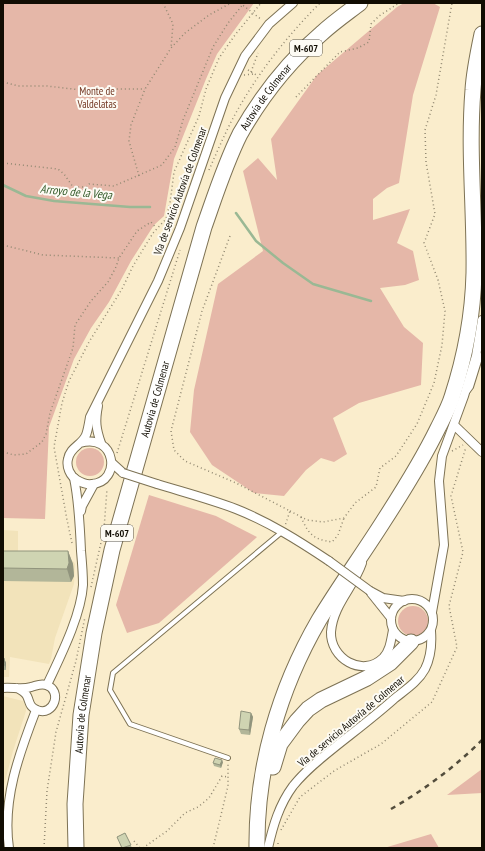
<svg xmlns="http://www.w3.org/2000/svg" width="485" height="851" viewBox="0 0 485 851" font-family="'PT Sans Narrow',sans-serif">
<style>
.built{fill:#f2e3ba}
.green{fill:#e5b7a8}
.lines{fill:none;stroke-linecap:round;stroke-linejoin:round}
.stream{stroke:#9ab894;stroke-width:2.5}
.service-casing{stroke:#7d7254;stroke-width:6}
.minor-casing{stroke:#7d7254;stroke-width:10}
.motorway-casing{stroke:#7d7254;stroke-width:17}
.path{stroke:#928972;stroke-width:1.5;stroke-dasharray:1 3;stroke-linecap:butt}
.service{stroke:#fff;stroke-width:4}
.minor{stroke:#fff;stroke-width:8}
.motorway{stroke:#fff;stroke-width:15}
.rail{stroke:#534d3c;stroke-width:2.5;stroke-dasharray:5 5;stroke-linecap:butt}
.minor-bridge-casing{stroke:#7d7254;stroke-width:10;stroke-linecap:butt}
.minor-bridge{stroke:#fff;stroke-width:8}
.wall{fill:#b2b699}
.shaded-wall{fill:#91947d}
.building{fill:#cfd4b2;stroke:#91947d}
.labels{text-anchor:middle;stroke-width:4;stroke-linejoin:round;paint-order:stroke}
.shield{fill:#fdfbf4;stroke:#58544b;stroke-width:1}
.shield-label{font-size:10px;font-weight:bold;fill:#110d03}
.park-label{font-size:11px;fill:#733722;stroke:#fdfbf4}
.street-label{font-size:11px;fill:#110d03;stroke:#fdfbf4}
.water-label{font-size:12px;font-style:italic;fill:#2f5826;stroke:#fdfbf4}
</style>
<rect width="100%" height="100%" fill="#faedcc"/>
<g class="built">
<polygon points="3,530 18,531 18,560 73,561 75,564 74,584 55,638 51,659 49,664 10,657 9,677 3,677"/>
<polygon points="3,696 23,701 26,707 26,711 13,751 3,789"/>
</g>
<g class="green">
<polygon points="3,3 254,3 217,54 206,79 174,159 164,216 154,225 131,261 109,302 91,328 74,359 49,427 45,519 3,518"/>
<polygon points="404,3 433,3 440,7 413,95 399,183 387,188 373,199 373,220 410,209 397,243 413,251 419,280 405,285 380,288 404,327 423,343 421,385 359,403 333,418 347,454 334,462 321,458 306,470 284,496 254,493 212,465 190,432 194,390 218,284 263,251 243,171 258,158 277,180 271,139 317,75 397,7"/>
<circle cx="90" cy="462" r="14"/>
<polygon points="149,495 216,516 257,537 159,623 127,633 116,605"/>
<circle cx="413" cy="621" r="15"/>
<polygon points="482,769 482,793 447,795"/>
<polygon points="431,834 439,848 384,848"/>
</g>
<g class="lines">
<g class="stream">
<polyline points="3,185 26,196 54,201 130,207 150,207"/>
<polyline points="236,213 256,241 283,263 313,284 371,301"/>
</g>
<g class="service-casing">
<g id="service">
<polyline points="468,391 471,387 480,358 479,354"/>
<polyline points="228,758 130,724 110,690 113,673 283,531"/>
</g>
</g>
<g class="minor-casing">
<g id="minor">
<path d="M98 406C95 421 96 429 101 443"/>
<polyline points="454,425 482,452"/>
<path d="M80 443C116 432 122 482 92 484 86 485 82 483 77 480 70 476 66 467 68 459 70 447 82 445 86 435 88 430 89 423 90 417L158 281 180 228 225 98 245 56 269 24 293 3"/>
<polyline points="112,463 123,473"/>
<path d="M157 484C183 492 210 499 236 509 269 522 299 541 329 561"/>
<polyline points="81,511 82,506 94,484"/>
<path d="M362 563C354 587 333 605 331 632 330 658 362 678 383 658 390 651 391 640 393 630"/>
<polyline points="370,591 383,598 404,601"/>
<polyline points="371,593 391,618"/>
<circle cx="412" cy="620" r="21"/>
<polyline points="432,612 444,545 439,481 442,456 464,396 476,356 482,320"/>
<path d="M47 685C60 657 81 616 83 585 83 574 82 562 81 551 80 527 79 502 74 478"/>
<path d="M3 688C12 687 22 690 31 687 36 686 40 683 46 685 63 690 54 717 37 710 29 707 30 702 27 696 25 692 21 690 17 688"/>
<path d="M9 848C2 800 19 754 36 710"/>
<path d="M268 848C273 826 279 805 293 786 305 771 320 759 335 747 355 731 375 716 394 699 405 690 418 682 425 669 431 657 432 644 431 631"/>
</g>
</g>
<g class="motorway-casing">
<g id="motorway">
<polyline points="273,767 280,744 297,721 308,709 321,700 367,678 390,663 411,642"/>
<path id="s1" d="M76 848 75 804 81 715 94 633 112 550 204 227C215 196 225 164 240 134 261 97 289 61 322 33 334 22 347 13 360 3"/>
<path d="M257 848C256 768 279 689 319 620 339 587 362 555 383 522 403 491 422 461 438 428 443 418 449 407 452 397 465 357 473 314 474 273 475 212 468 151 473 90 474 72 478 53 482 34"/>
</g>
</g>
<g class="path">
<polyline points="163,3 173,24 171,48"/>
<polyline points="240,3 262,20"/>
<polyline points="248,70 258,76"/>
<polyline points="251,72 258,53"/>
<polyline points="244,75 254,74"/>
<polyline points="3,82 18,86 47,86 81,90 93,98 105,89 145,89"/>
<polyline points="296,97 340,52 358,48 369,42 371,24 379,16 399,3"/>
<polyline points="3,163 58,169 64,174 73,187 86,187 89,184 114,186 162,165 175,147 183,120 213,47 228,23 244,3"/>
<path d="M209 170C216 154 223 138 231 122 254 78 285 38 320 3"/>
<polyline points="139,176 129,141 131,125 145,89 171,48 185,33 209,15 231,3"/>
<polyline points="230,236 202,311 171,431 174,450 185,461 236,483 290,511 285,526"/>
<polyline points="3,245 43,255 119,258"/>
<polyline points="452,451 463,445"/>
<polyline points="3,452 14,455 26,454 42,442 46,434 50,413 73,348 75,325 91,301 108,282 116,267 119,258 137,231 151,222 156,228"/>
<polyline points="117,453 180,250"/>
<polyline points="290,511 307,520 323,522 344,518 355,503 376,487 380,468 396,456 417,424 434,383 442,345 445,311 438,280 424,243 435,214 426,162 425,130 436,95 452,3"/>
<path d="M301 517C309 535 313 539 332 542L338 535 344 518"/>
<polyline points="72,543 67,520 54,447 62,403 69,381 89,342 122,289 133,266 153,233 166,219 170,203 174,172 199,116 206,89 219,58 235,35 261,3"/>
<polyline points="91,587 104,529 107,489"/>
<polyline points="281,830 300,797 334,771 381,744 432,702 457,647 449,606 463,552 451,496 466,447"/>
<polyline points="134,841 140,848"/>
<polyline points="278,843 278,848"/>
<polyline points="44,848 47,791 56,732 76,661 85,617"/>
<polyline points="143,848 167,831 185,813 198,807 209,798 222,776 228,777"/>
<polyline points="213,848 228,786 228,764"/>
</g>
<use href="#service" class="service"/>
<use href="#minor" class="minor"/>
<use href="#motorway" class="motorway"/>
<path class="rail" d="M391 809C424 790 455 767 482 740"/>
<g class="minor-bridge-casing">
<g id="minor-bridge">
<polyline points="123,473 157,484"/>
<polyline points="329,561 370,591"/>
</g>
</g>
<use href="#minor-bridge" class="minor-bridge"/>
</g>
<g class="wall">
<polygon points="3,551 68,551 73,564 74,576 71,582 3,581"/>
<polygon points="3,658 4,658 6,663 6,670 3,670"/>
<polygon points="251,713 253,717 250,735 241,734 239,729"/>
<polygon points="223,762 221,768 214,766 213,763"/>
<polygon points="125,833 132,848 122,848 119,841 117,837"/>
</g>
<g class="shaded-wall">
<polygon points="68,551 73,564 74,576 71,582 67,569"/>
<polygon points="4,658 6,663 6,670 5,665"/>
<polygon points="251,713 253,717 250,735 249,730"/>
<polygon points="222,760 223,762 221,768 220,765"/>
</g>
<g class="building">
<polygon points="3,551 68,551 69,563 67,569 3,568"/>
<polygon points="3,658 4,658 5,665 3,665"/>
<polygon points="241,711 251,713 249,730 239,729"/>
<polygon points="215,758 222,760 220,765 213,763"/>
<polygon points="125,833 131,845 122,848 117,837"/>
</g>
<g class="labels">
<g class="shield">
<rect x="290" y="40" width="32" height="16" rx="3"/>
<rect x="101" y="525" width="32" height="16" rx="3"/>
</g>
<g class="shield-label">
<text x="306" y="52">M-607</text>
<text x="117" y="537">M-607</text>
</g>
<g class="park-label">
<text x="97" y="95">Monte de<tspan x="97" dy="13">Valdelatas</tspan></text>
</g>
<g class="street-label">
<text dy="4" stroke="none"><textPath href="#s1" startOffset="782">Autovía de Colmenar</textPath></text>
<text transform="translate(180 191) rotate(-70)" y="4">Vía de servicio Autovía de Colmenar</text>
<text dy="4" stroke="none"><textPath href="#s1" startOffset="458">Autovía de Colmenar</textPath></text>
<text dy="4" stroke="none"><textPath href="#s1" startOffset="134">Autovía de Colmenar</textPath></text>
<text transform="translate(351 721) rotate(-40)" y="4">Vía de servicio Autovía de Colmenar</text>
</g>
<g class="water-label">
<text transform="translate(76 192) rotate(5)" y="4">Arroyo de la Vega</text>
</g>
</g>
<rect width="485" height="851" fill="none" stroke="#110d03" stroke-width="8"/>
</svg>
